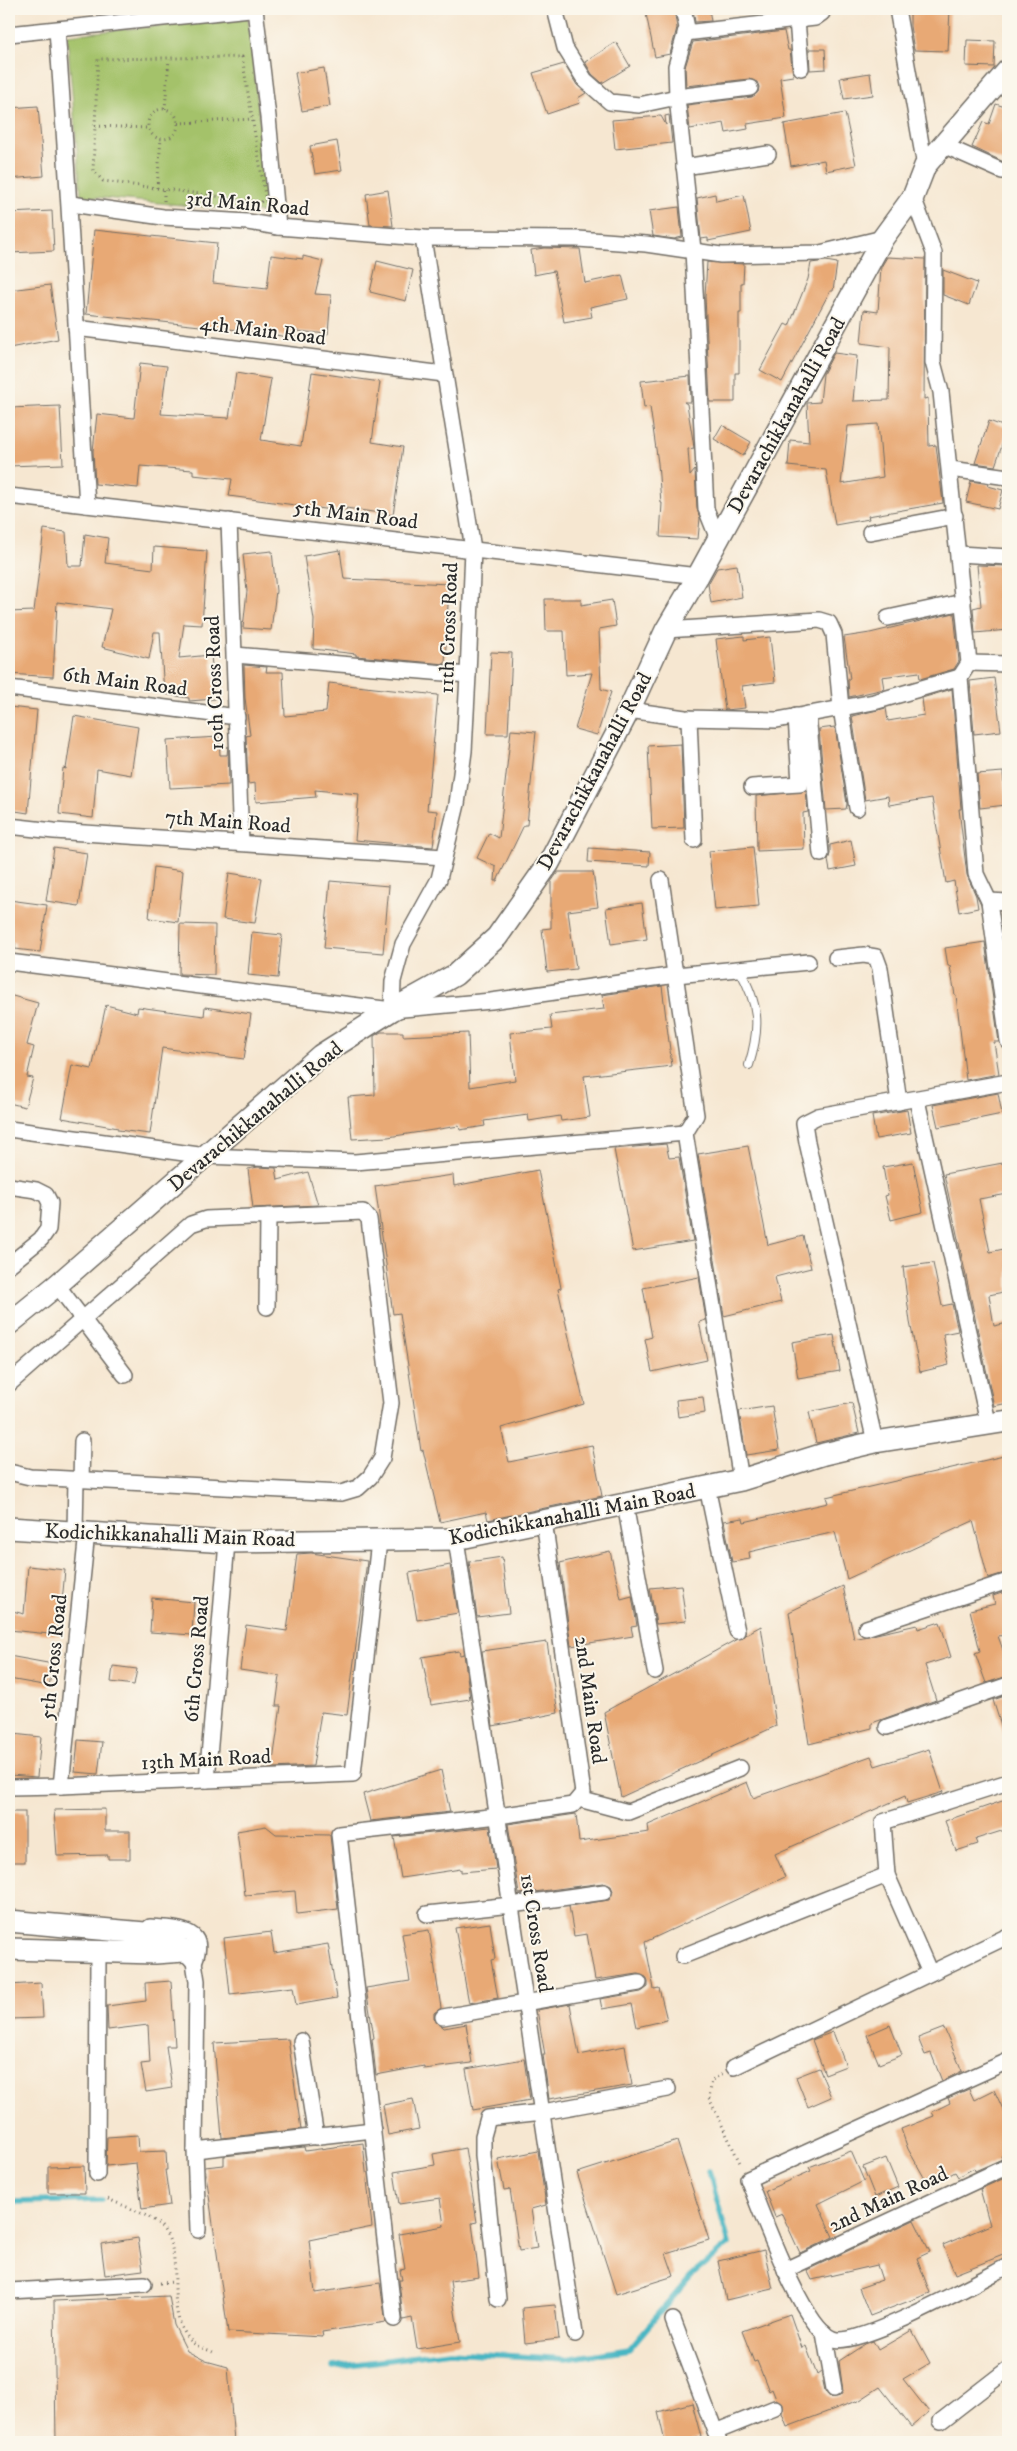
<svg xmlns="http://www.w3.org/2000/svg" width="1017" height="2451" viewBox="0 0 1017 2451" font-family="'IM FELL DW Pica',serif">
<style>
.green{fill:#a4c26a;stroke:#68764a}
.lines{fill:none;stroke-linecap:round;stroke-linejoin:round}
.stream{stroke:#48b6c3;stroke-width:5.5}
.building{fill:#e8a975;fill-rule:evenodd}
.lane-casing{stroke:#726d65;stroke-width:10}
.street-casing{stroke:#726d65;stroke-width:18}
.secondary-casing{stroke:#726d65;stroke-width:24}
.path{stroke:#726d65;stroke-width:3;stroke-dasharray:1 4;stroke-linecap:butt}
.lane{stroke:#fff;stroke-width:8}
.street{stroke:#fff;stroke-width:15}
.secondary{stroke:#fff;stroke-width:21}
.labels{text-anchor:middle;stroke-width:4;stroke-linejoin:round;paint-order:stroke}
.street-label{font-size:21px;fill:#2b2b2b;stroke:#fbf7ec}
</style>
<rect width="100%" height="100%" fill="#fbf7ec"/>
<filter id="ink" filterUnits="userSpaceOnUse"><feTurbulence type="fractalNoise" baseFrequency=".02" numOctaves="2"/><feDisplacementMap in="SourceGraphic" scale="10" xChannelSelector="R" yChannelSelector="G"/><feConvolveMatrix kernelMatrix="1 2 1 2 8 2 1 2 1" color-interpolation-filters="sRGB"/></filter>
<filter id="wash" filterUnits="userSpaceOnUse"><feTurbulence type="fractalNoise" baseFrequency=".0096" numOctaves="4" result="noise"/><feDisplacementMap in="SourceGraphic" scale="20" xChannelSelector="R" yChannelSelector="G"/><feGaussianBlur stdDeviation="1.12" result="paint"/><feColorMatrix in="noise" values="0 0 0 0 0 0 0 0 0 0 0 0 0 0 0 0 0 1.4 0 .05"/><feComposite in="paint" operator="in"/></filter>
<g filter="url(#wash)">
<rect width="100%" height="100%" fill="#f6e7d1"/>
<polygon class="green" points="248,17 270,213 81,196 67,35"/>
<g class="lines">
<g class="stream">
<polyline points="14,2202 101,2200"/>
<polyline points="333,2367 450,2352 566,2359 629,2349 691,2276 729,2244 709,2171"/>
</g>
</g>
<g id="blocks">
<g class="building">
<polygon points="645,9 674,9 677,28 670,54 655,57"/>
<polygon points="693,9 709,9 711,21 695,22"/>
<polygon points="910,9 950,9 948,51 914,50 910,26"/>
<polygon points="784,31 788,50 790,50 793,76 780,78 786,118 747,124 748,129 726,133 724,123 690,129 687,105 752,97 758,92 759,87 757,82 749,79 686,86 685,67 693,42"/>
<polygon points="967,40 995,41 994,67 966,66"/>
<polygon points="616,42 630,66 602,83 592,74 585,62"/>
<polygon points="809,49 825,49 826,69 810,70"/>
<polygon points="564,64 577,85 586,93 578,98 580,103 547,114 533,73"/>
<polygon points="324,68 330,106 302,111 295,73"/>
<polygon points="870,73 873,95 844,99 840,78"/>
<polygon points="996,104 1008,108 1008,164 972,147 983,122 989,124"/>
<polygon points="38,106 44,176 9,179 9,108"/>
<polygon points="845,113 856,165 826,171 824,160 791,166 784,124"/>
<polygon points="669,115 672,143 615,149 612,120 661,116 666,125 665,116"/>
<polygon points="337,141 342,170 315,174 310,146"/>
<polygon points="388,190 393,226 370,225 366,194"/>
<polygon points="715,194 716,201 744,195 751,232 708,241 708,238 701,239 697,198"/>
<polygon points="679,207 682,237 674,239 653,236 649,211"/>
<polygon points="52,211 54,251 9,253 9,213"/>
<polygon points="94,230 217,243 213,283 267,289 271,255 303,259 303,256 323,261 315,294 331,295 328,334 296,331 295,339 267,333 86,314"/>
<polygon points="544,248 580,249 585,283 622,275 628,299 590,307 592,317 564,322 554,271 534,275 531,250"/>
<path d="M887 257 925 259 924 399 928 398 929 446 936 445 943 503 868 516 869 519 835 525 826 470 788 466 790 440 809 442 807 403 820 402 823 374 834 353 857 356 853 401 889 400 890 347 861 343 864 310 878 312 881 267ZM878 424 883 477 841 484 848 426Z"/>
<polygon points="377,261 413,270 406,301 370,292"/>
<polygon points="826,261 837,263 833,291 830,291 782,382 760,370 785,324 789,326 808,279 811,263"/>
<polygon points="707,262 744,264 743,283 741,283 741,313 739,313 739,373 735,373 735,402 710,402 705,296"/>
<polygon points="943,270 977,283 969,305 943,295"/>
<polygon points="50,285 58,339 9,348 9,290"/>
<polygon points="140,363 167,366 161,414 229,418 236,373 271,379 261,440 301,446 312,372 380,382 372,442 403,447 393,515 346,508 346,512 229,496 232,479 193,475 193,470 140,466 138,488 95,484 93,451 97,414 134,418"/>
<polygon points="690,376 691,402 684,402 687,404 693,441 694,448 688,449 690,476 695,470 697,509 700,518 698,539 660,537 662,503 661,503 658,463 650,407 644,408 641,381"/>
<polygon points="60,406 63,464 9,466 9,408"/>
<polygon points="989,421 1008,428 995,466 975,463"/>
<polygon points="722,425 751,442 743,456 714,439"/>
<polygon points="971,481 989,484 988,486 1003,490 998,509 966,502"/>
<polygon points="44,529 66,532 68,566 82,566 85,534 108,538 105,563 153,569 154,547 207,551 202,625 184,624 179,658 211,655 215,699 189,701 189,698 164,694 160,632 154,632 149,659 102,647 111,609 57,602 53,677 9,674 9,612 34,611"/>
<polygon points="340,550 344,579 449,584 445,664 356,656 356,654 313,649 314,620 304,556"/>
<polygon points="272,551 276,591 271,630 243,628 247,591 243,554"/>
<polygon points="737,565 742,597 711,603 708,584 717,568"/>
<polygon points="977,565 1008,566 1008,630 975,633 973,608 981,606"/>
<polygon points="545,599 581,599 581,605 612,600 616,626 599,629 601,689 611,692 597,735 575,729 592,673 566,675 564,631 546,631"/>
<polygon points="954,613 959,661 954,669 920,679 919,672 882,677 884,689 849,697 848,679 850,679 844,637 870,633"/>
<polygon points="744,636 744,640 770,637 775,682 742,686 745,708 725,710 716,639"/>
<polygon points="491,652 512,653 508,734 487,734"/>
<polygon points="244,665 267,667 266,672 283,672 285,716 326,712 329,683 438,695 427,810 437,811 433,847 355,840 359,794 315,790 316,797 256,802 255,783 248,784 246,736 250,735 245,698"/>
<polygon points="994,678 1001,731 974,734 970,681"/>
<polygon points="952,689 961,809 959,809 967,875 976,896 978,908 959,912 954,881 946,883 932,798 889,805 888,796 865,800 852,716 886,708 888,721 924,715 922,698"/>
<polygon points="9,707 37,710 28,813 9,810"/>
<polygon points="74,716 138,727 131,775 97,769 93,818 59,814 63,768 66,769"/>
<polygon points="835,727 847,804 846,809 826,810 819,729"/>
<polygon points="511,730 536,732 527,825 524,825 497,881 495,881 496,867 477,858 489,833 499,838"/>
<polygon points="219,737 220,755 227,755 228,746 229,785 170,788 167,740"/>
<polygon points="681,744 684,828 652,829 648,746"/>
<polygon points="1003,772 1006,805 980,808 977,774"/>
<polygon points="806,791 808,812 803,813 804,849 757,851 756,796"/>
<polygon points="851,840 856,866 830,871 828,860 830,854 830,845"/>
<polygon points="753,847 759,906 715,910 709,851"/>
<polygon points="54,848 87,853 79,906 46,901"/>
<polygon points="589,848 650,852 649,866 588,862"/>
<polygon points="154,867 183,871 178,922 149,918"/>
<polygon points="558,872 593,872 598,907 568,911 576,969 547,972 542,929 551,928 551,882"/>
<polygon points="229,873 262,878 255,923 223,919"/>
<polygon points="330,881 389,886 383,953 324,948"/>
<polygon points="9,900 47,905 40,952 15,949 15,943 9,941"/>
<polygon points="642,903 647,939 611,944 606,908"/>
<polygon points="180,924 215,925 214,975 179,974"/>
<polygon points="252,932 282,935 278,978 248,975"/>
<polygon points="985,942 999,1042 994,1042 999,1074 966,1080 956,995 955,995 950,966 948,966 945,948"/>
<polygon points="662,986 672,1066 584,1076 590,1117 561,1121 560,1116 529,1121 528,1115 484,1121 485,1126 460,1130 459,1126 388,1137 352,1139 348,1097 375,1095 374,1036 381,1032 403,1032 403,1036 468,1033 470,1087 515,1080 510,1033 552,1029 550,1015 604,1009 602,995"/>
<polygon points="9,995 38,1003 27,1045 34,1047 27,1077 33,1078 25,1107 9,1103"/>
<polygon points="106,1005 137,1013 138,1007 204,1016 205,1007 251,1014 244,1059 162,1048 150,1134 118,1130 118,1128 62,1118 72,1065 92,1069"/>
<polygon points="998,1093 1002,1114 938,1127 933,1105"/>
<polygon points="907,1110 911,1133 876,1139 872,1116"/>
<polygon points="666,1144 669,1158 679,1157 693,1241 633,1251 614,1149"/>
<polygon points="748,1146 768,1245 803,1236 811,1268 775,1277 781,1302 724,1316 698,1154"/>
<polygon points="913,1162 923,1212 891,1220 885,1196 888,1195 883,1167"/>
<polygon points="1008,1162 1008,1194 979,1199 990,1252 1008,1248 1008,1291 989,1295 994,1326 1008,1323 1008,1403 994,1406 944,1174"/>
<polygon points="258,1167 276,1168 278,1180 308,1172 318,1205 253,1208 248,1169"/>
<polygon points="538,1170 561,1288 558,1289 584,1404 501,1428 509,1462 592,1445 602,1496 488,1520 486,1512 440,1522 423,1450 421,1451 400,1313 393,1314 375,1186 453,1175 454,1186"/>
<polygon points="933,1263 942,1306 952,1304 958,1331 943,1334 949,1365 920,1372 910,1322 903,1267"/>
<polygon points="699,1277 706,1320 699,1322 707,1360 652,1372 645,1339 652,1337 643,1288"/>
<polygon points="834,1335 840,1371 798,1378 792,1342"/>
<polygon points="703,1397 705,1413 678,1417 676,1400"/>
<polygon points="852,1403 859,1433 816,1443 809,1412"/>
<polygon points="772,1406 779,1450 746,1455 739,1411"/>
<polygon points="1008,1455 1008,1572 988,1578 973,1521 847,1579 835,1532 749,1552 750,1559 732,1562 724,1521 743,1518 744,1522 828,1503 826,1497"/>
<polygon points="610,1551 621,1599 632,1596 637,1626 631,1627 633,1636 571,1646 560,1563"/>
<polygon points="311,1553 367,1561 347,1715 321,1712 313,1766 272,1768 281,1706 276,1706 280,1676 240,1670 246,1625 287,1631 297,1554"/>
<polygon points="502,1557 509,1613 477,1617 469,1562"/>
<polygon points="450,1565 458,1613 417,1620 409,1573"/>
<polygon points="28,1566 65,1570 59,1635 9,1630 9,1610 24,1614"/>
<polygon points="681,1585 686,1621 656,1624 650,1588"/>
<polygon points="843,1586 854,1639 917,1625 918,1629 940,1622 951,1657 925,1665 936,1700 872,1723 872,1728 809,1744 789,1612"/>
<polygon points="1008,1591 1008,1635 998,1636 1008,1664 1008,1676 986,1683 975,1653 980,1651 970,1610 995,1604 993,1596"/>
<polygon points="152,1598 194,1602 192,1635 150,1632"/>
<polygon points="761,1626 776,1726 621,1797 604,1712"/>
<polygon points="547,1642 558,1713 493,1726 482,1651"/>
<polygon points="459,1651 460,1655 464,1654 470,1699 431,1705 422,1657"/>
<polygon points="9,1656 53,1664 49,1686 9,1679"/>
<polygon points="113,1666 137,1669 134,1685 111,1682"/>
<polygon points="1008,1695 1008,1738 1005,1738 993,1700"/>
<polygon points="13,1734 41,1737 37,1777 9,1775"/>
<polygon points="78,1740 102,1742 98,1774 75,1772"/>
<polygon points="929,1749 943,1792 907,1803 905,1796 775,1854 785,1877 645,1942 654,1989 659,1988 667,2020 637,2027 632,2004 602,2009 600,1999 641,1992 648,1987 648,1982 646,1977 638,1974 595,1980 587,1934 574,1936 569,1906 609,1900 613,1891 611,1886 603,1883 519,1894 508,1824 576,1814 579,1842 649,1832 648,1825 747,1782 753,1798 871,1756 875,1766"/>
<polygon points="441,1770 450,1812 370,1821 363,1794"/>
<polygon points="1008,1799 1008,1829 976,1839 978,1844 956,1851 945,1821"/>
<polygon points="105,1809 105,1831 130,1831 130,1859 108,1859 108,1855 57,1856 54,1810"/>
<rect x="9" y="1812" width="16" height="50"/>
<polygon points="266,1826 276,1834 330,1835 338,1909 297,1914 295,1891 245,1895 237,1831"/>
<polygon points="490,1827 496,1869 461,1872 461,1869 401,1878 394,1837"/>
<polygon points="490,1923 495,1959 491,1960 498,1998 469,2003 455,1928"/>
<polygon points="429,1930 441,2008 434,2013 434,2019 444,2028 466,2024 472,2063 424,2069 424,2066 376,2075 372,2039 374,2038 366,1988 410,1981 402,1934"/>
<polygon points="271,1932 274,1953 328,1944 337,1998 296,2005 293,1987 230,1994 224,1938"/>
<polygon points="171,1981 175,2046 166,2046 172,2088 146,2092 141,2064 150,2063 148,2025 108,2030 107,2006 146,2001 145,1983"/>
<polygon points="41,1983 43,2018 9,2019 9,1985"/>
<polygon points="570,2004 579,2055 625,2046 632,2085 549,2099 543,2055 545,2055 537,2010"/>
<polygon points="890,2025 902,2055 879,2064 867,2035"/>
<polygon points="944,2028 962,2071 942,2081 931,2053 925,2055 918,2038"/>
<polygon points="833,2032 846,2066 825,2074 812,2040"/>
<polygon points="288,2039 301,2129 222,2138 214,2043"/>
<polygon points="524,2059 530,2100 473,2110 466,2069"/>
<polygon points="819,2068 831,2097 808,2107 796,2077"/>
<polygon points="969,2089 974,2100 994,2090 1008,2120 1008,2152 1001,2156 1002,2159 975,2171 974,2168 958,2177 955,2172 929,2186 908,2149 901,2129 934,2116 932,2112 950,2103 948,2098"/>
<polygon points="413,2099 419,2129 388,2135 383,2105"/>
<polygon points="138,2135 139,2152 166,2151 167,2170 165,2170 170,2205 142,2209 136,2163 106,2166 107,2137"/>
<polygon points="677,2141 709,2240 666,2253 674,2276 616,2294 577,2173"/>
<polygon points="363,2143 372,2227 309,2240 315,2293 380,2283 386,2322 322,2332 323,2337 228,2332 205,2167 224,2165 224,2156 304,2147 305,2151"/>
<polygon points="465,2148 477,2222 472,2223 479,2277 450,2281 460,2342 417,2349 412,2318 403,2320 399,2280 402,2280 400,2270 405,2269 399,2234 444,2226 440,2198 399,2204 394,2172 435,2165 433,2154"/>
<polygon points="538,2151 546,2205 531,2209 537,2248 519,2251 510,2189 504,2190 498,2159"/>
<polygon points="851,2151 864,2181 818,2204 833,2237 800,2253 782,2214 775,2217 765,2191 811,2171 809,2167"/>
<polygon points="886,2158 898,2187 875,2197 863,2167"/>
<polygon points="84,2166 85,2193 48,2193 48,2167"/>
<polygon points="1007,2177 1008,2253 955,2274 943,2245 990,2225 980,2189"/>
<polygon points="914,2220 930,2252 917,2258 930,2293 870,2316 859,2288 882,2280 877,2265 812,2280 807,2270"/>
<polygon points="138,2238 143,2270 105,2275 101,2244"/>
<polygon points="764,2250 773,2289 726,2300 718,2261"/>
<polygon points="169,2296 174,2325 187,2351 206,2361 228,2367 234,2442 56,2442 54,2301"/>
<polygon points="555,2305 559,2339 525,2343 522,2308"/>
<polygon points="790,2314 802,2348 806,2346 817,2375 821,2372 825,2391 831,2398 840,2396 843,2392 839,2361 865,2344 873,2341 878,2350 912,2330 930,2363 903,2379 929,2412 911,2427 880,2387 857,2402 856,2401 787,2427 782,2414 783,2404 776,2399 772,2389 769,2391 757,2361 754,2362 742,2331"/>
<polygon points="692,2403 701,2437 682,2442 665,2442 658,2412"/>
</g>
</g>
</g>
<g filter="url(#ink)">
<use href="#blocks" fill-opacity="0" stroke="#726d65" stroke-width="1"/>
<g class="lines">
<g class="lane-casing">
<path id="lane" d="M739 969C759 1004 761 1026 749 1065"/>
</g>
<g class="street-casing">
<g id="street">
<polyline points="255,9 268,117 278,227"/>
<polyline points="555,9 565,48 585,80 610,102 639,105 677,97 750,88"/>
<polyline points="683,9 687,28 676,66 677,97 693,250 706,509 718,539"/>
<polyline points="897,9 925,166"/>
<polyline points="797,20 801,68"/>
<path d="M57 30C69 188 77 347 87 505"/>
<polyline points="685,33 815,18 822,13 823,9"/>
<polyline points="9,34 250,9"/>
<polyline points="943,145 1002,171"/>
<polyline points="684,167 768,154"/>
<polyline points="913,197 934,253 933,362 941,392 969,663 960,677 976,874 989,901 1008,1041"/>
<polyline points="71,204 163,217 248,222 278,227 423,238 578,239 646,244 721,255 820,253 883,238"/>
<polyline points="76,328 444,374"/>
<polyline points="950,469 1008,477"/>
<polyline points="9,496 698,576"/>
<polyline points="229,521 241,843"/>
<polyline points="870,532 955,516"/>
<polyline points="959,554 1008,557"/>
<polyline points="888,618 963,602"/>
<polyline points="666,630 819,620 829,623 834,634 841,708 857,808"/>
<polyline points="235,655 468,675"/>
<polyline points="969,663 1008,664"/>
<polyline points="9,688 237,717"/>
<polyline points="629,710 685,718 777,720 874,702 960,677"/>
<polyline points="808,714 821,854"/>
<polyline points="689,718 694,840"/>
<polyline points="752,787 800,784 796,716"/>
<polyline points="9,826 54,831 444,857"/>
<polyline points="661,880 696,1115 685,1133 741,1480"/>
<polyline points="989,901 1008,902"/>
<polyline points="836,958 864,955 876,957 880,968 899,1102"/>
<polyline points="9,962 392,1010 491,1001 676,975 808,962"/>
<polyline points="392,1010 393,981 403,944 439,879 457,804 464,751 468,675 473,549 423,238"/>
<polyline points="917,1100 988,1422"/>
<polyline points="9,1129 206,1156 355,1162 685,1133"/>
<polyline points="9,1186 36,1190 46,1195 50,1203 48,1229 41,1239 9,1265"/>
<polyline points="57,1285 125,1375"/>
<polyline points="267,1307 268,1216"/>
<polyline points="9,1384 191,1224 206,1219 363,1212 369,1219 391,1403 382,1458 370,1477 358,1488 341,1493 30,1477 9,1472"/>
<polyline points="875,1442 807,1142 804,1123 818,1116 1008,1082"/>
<polyline points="81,1480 82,1441"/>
<polyline points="707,1487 737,1631"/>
<polyline points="625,1504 655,1671"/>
<polyline points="75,1532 76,1479"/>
<polyline points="456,1539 575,2334"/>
<polyline points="866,1628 1008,1581"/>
<polyline points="887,1727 1008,1685"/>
<polyline points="207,1780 227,1542"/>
<polyline points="61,1786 87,1532"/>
<polyline points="9,1787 61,1786 353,1774 379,1541"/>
<polyline points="579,1799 628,1812 740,1768"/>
<polyline points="427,1914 511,1905 604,1892"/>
<path d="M150 1927C174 1929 209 1927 194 1962"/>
<polyline points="184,1951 194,1962 197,1981 195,2150 373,2130"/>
<polyline points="683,1956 887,1875"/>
<polyline points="930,1973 887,1875 883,1822 1008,1782"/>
<polyline points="443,2017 639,1983"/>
<polyline points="301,2041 316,2137"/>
<path d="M1008 2061 748 2179C761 2211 803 2329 833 2339 859 2348 979 2281 1008 2266"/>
<polyline points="734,2067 1008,1936"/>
<polyline points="195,2150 198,2230"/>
<polyline points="97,2174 98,1952"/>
<polyline points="785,2270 1008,2166"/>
<polyline points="9,2291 144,2284"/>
<polyline points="498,2299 483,2155 483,2136 488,2118 543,2112 668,2089"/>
<polyline points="394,2319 339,1834 498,1816 573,1805 583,1793 544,1521"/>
<polyline points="673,2320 719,2442"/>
<polyline points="824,2333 834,2389"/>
<polyline points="941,2421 1008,2369"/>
<polyline points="715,2432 775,2408"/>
</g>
</g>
<g class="secondary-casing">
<g id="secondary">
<polyline points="9,1324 57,1285 321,1055 392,1010 455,975 497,937 549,863 629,710 666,630 698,576 883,238 913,197 925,166 1008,70"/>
<polyline points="9,1528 227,1542 456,1539 741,1480 824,1454 875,1442 1008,1421"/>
<polyline points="9,1921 156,1934 184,1951"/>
<polyline points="9,1949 155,1953 184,1951"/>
</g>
</g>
<g class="path">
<polygon points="242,57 266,201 260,202 103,181 93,170 98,59"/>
<polyline points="165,109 169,59"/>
<circle cx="163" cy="124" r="15"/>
<polyline points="178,123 253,119"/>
<polyline points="95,126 148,128"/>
<polyline points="157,188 161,139"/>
<polyline points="164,201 164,189"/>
<polyline points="722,2074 712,2080 709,2098 741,2165"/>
<path d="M108 2199C123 2206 155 2216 164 2230 187 2264 161 2310 192 2342 196 2347 207 2349 213 2352"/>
<polyline points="160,2283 174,2282"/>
</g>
<use href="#lane" class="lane"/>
<use href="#street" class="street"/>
<use href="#secondary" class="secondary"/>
</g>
</g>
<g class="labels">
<g class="street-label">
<text transform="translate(248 203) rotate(5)" y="7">3rd Main Road</text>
<text transform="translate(263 330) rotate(7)" y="7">4th Main Road</text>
<text transform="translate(786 415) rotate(-61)" y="7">Devarachikkanahalli Road</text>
<text transform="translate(356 514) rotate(7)" y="7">5th Main Road</text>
<text transform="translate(448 628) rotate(-88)" y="7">11th Cross Road</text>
<text transform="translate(125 681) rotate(7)" y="7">6th Main Road</text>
<text transform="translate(214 683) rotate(-92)" y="7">10th Cross Road</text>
<text transform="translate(594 771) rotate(-62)" y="7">Devarachikkanahalli Road</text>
<text transform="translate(228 821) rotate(4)" y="7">7th Main Road</text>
<text transform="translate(255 1116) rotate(-40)" y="7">Devarachikkanahalli Road</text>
<text transform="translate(572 1514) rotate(-11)" y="7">Kodichikkanahalli Main Road</text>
<text transform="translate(170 1535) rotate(2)" y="7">Kodichikkanahalli Main Road</text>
<text transform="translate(53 1657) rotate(-84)" y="7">5th Cross Road</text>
<text transform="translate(196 1659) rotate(-85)" y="7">6th Cross Road</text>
<text transform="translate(591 1700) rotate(82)" y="7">2nd Main Road</text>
<text transform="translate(206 1759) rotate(-3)" y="7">13th Main Road</text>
<text transform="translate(537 1933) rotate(81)" y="7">1st Cross Road</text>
<text transform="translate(888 2199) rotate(-25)" y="7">2nd Main Road</text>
</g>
</g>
<rect width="1017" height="2451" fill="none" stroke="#fbf7ec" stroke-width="30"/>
</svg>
